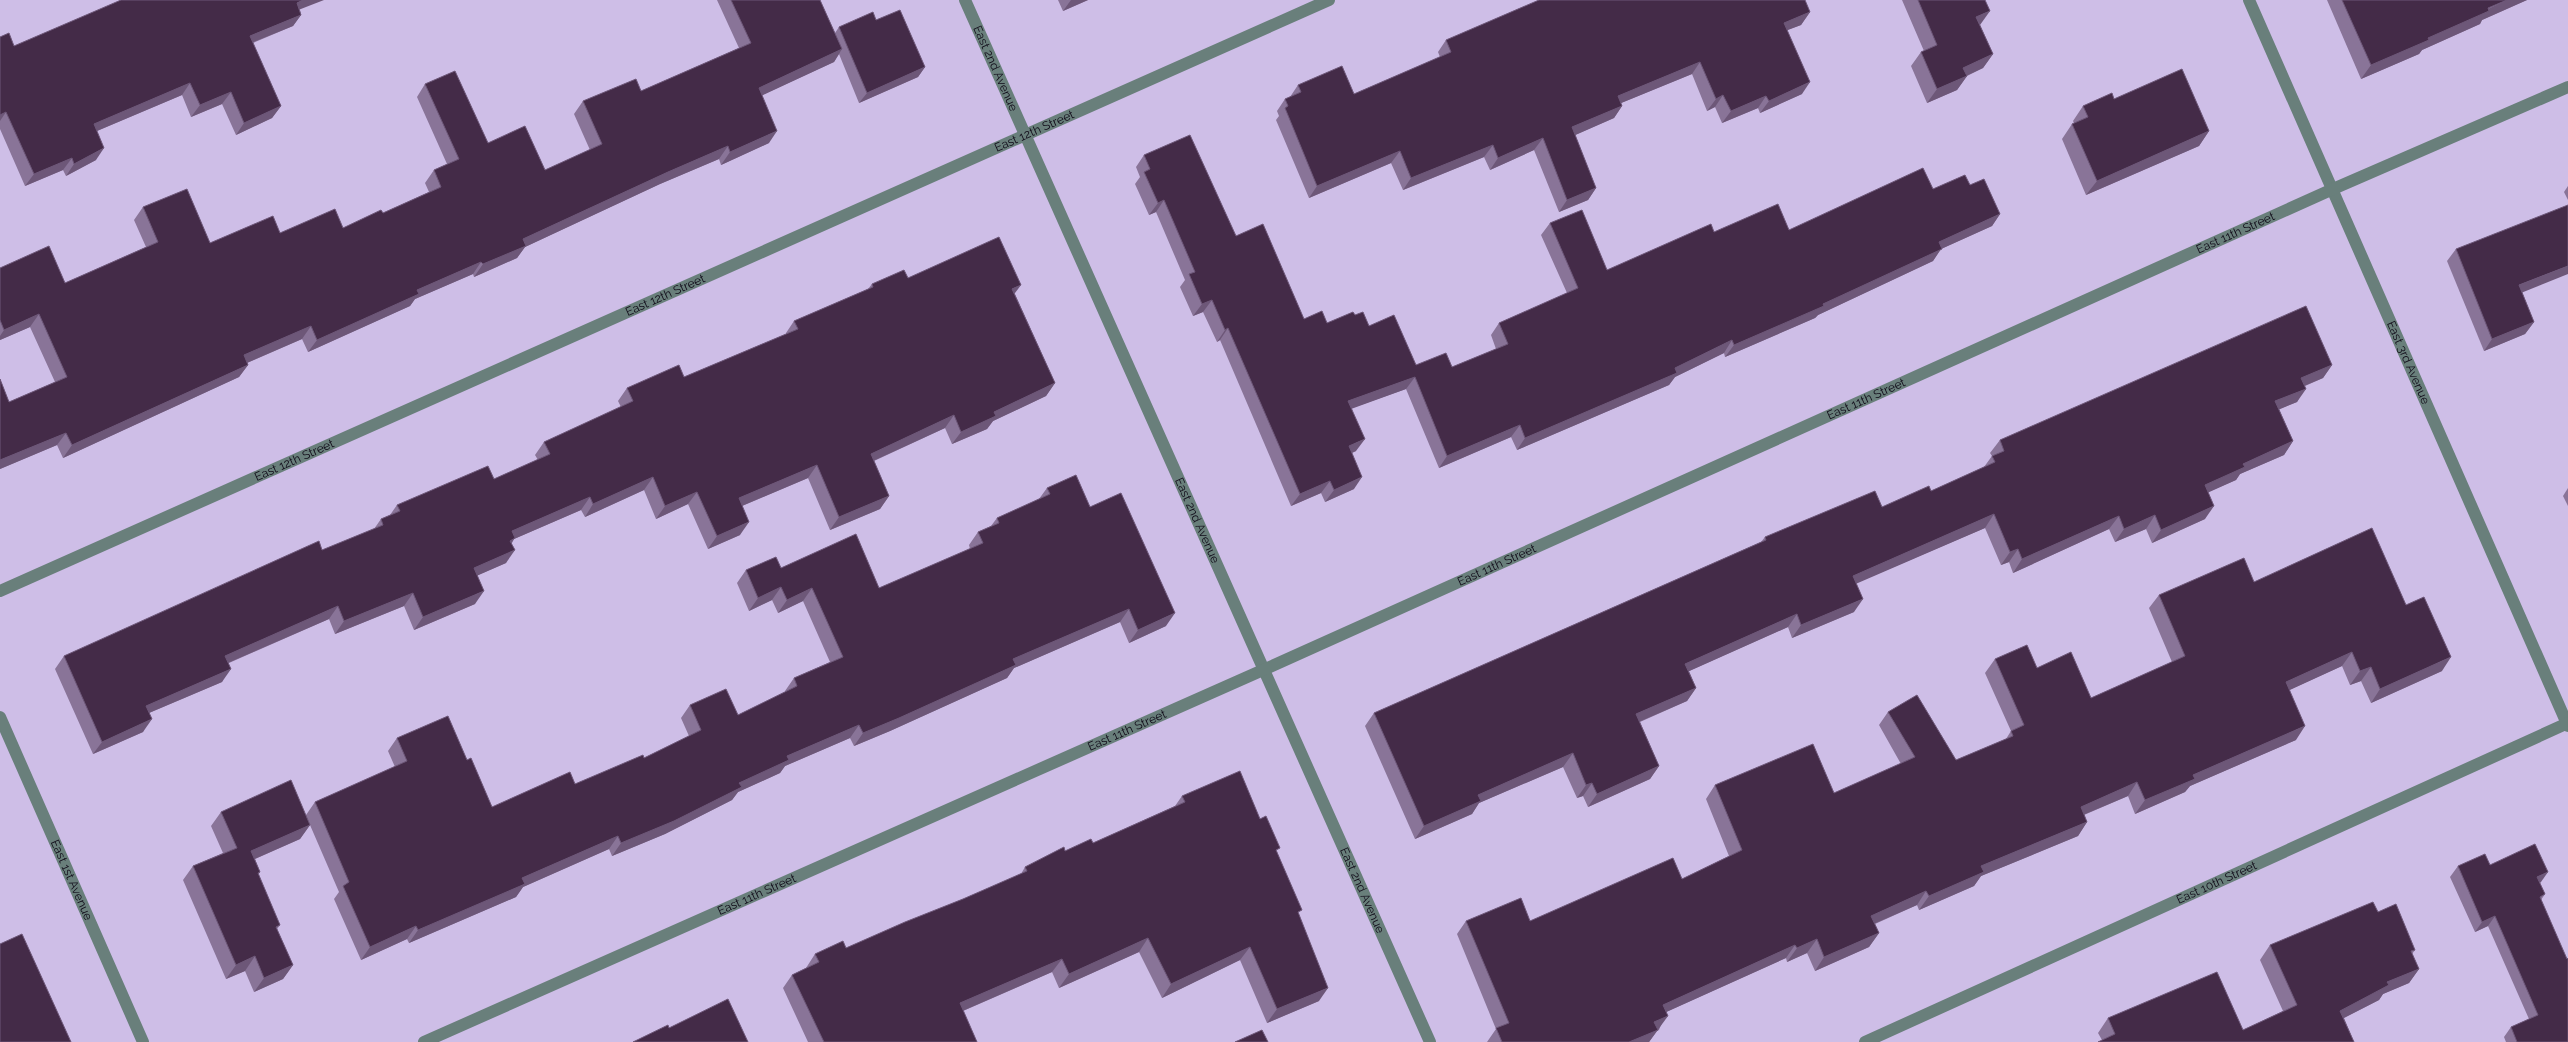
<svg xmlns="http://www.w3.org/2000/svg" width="2568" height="1042" viewBox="0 0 2568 1042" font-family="Raleway,sans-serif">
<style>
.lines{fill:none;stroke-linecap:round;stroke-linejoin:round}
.minor{stroke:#697f7b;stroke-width:12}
.wall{fill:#897498}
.shaded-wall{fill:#6d5778}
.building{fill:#442b48;stroke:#6d5778}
.labels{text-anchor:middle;stroke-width:5;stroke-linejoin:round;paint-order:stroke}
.street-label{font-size:12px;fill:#100a18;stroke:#cebee7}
</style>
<rect width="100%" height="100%" fill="#cebee7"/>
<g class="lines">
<g class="minor">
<path id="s1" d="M965 0 1430 1042"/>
<path id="s2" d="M2249 0 2568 726"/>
<path id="s3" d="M0 591 1329 0"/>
<path id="s4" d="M0 717 143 1042"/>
<path id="s5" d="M424 1042 1263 670 2333 189 2568 87"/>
<path id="s6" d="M1865 1042 2568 723"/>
</g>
</g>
<g class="wall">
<polygon points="717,0 820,0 835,33 839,27 876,20 925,67 918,77 859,103 839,54 834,62 762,95 769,143 721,165 719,159 660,184 525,247 517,258 474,277 473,274 415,299 410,306 308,352 302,339 247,363 248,365 239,377 63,458 57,445 0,469 0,379 9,402 55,382 30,327 0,340 0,268 65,283 146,247 134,220 143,207 210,243 280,233 343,228 383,213 429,192 425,183 434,170 447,164 417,97 425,84 488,143 545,170 590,150 574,114 583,101 641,91 739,48"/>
<polygon points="1058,0 1088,0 1063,11"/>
<polygon points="1902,0 1985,0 1980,25 1993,54 1983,68 1967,76 1957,90 1927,103 1911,66 1921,52 1924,51"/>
<polygon points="2327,0 2527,0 2482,20 2480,24 2422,50 2419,54 2361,79"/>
<polygon points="300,10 301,15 293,26 253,43 281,106 272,118 236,135 222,104 191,117 182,95 97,131 96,160 66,176 63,170 25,186 0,129 0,37 14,46"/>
<polygon points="1810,12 1801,25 1787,30 1802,94 1760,113 1758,108 1722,123 1715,107 1707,111 1692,74 1621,103 1622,106 1614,118 1575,135 1596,188 1588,200 1559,212 1534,150 1490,170 1484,157 1403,190 1391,163 1309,198 1276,120 1279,116 1277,111 1285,99 1290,97 1298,85 1354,94 1440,57 1438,52 1446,40"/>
<polygon points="2083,106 2209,131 2199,146 2086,195 2062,139 2072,124 2074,123 2073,121"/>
<polygon points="1144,155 1236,236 1304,319 1327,323 1355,315 1369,326 1416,365 1452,367 1496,349 1491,335 1499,323 1567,293 1541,235 1550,223 1607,270 1714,232 1789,230 1933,189 1970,185 2000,214 1992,226 1941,249 1933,261 1818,315 1815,318 1725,357 1724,353 1675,377 1669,385 1517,450 1511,437 1439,468 1406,389 1352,408 1356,451 1352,453 1354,489 1325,502 1321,493 1291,506 1220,340 1217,342 1203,312 1193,316 1180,287 1185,280 1156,212 1149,215 1135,184 1140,177 1136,167"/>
<polygon points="2568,186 2568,200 2564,192"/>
<polygon points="2456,249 2522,292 2534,322 2525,334 2484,351 2447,261"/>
<polygon points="908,278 1015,294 1055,383 1046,396 993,421 987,429 952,444 945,428 874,461 889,496 880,509 830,530 808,478 742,506 740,535 708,549 688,504 656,519 644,490 585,517 581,510 514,539 512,543 506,563 478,575 475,604 414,630 404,606 335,634 329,619 229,663 222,682 149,713 143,732 93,754 55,669 64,656 374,529 381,519 390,515 397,505 494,479 538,460 535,455 544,442 621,407 618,401 627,388 684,377 786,334 786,333 794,321 868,289 872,284"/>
<polygon points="2332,365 2323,378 2305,386 2297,402 2279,409 2293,441 2284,455 2240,474 2236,480 2208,492 2205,519 2152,543 2146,529 2115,542 2109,529 2013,573 2009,562 2001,565 1985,528 1856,583 1854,612 1792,638 1788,627 1689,671 1696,688 1687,701 1640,722 1659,766 1650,779 1588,807 1583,796 1577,798 1563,767 1479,803 1472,814 1415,839 1365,726 1374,713 1761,542 1765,537 1882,507 1931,491 1984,467 1992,456 1990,453 2000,440"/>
<polygon points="1047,488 1090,507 1166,626 1129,643 1120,622 1014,668 1007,678 890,731 854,746 850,738 785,766 780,773 738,792 732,800 665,834 612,856 609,849 523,887 516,897 409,943 407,939 361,960 334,899 339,892 310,825 300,839 255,859 260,872 258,875 280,925 277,929 293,965 283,979 254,992 245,971 226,979 183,880 193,866 223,853 211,826 221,812 306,815 315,802 395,767 388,751 397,738 467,760 492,807 575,784 644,758 689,736 681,718 690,705 738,715 785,692 785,691 794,678 830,662 803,601 778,613 772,600 749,611 737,583 746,570 781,568 879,588 970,549 969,545 978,532 991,526 997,518 1039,499"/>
<polygon points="2568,488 2568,506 2563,496"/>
<polygon points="2254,582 2406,605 2442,671 2371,703 2361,681 2350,685 2342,666 2289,690 2296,740 2190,786 2185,792 2135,814 2128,796 2084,815 2087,822 2078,836 1981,876 1974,886 1919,910 1917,905 1875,924 1879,933 1869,947 1815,971 1807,953 1787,962 1786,958 1666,1012 1659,1030 1657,1031 1649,1042 1487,1042 1496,1029 1457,934 1466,921 1530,921 1682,879 1729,856 1706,799 1715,785 1834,793 1901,764 1879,725 1888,712 1956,760 2006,739 2011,731 1985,673 1995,659 2037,668 2091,698 2172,662 2149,608 2159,595"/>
<polygon points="1182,796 1260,819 1277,852 1299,915 1319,1001 1267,1023 1240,960 1162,998 1139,952 1059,988 1052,972 963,1011 977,1042 808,1042 783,988 792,975 806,968 815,954 846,948 963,899 1021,874 1025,867 1065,851 1093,843 1175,806"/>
<polygon points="2490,865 2541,882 2540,883 2545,894 2541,900 2568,1042 2506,1042 2504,1037 2511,1027 2529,1019 2488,926 2475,932 2450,877 2458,866"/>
<polygon points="2378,912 2415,950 2412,954 2419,969 2409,983 2383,994 2379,1000 2344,1018 2354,1042 2102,1040 2098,1033 2108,1018 2243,1030 2283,1011 2260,960 2270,945"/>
</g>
<g class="shaded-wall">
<polygon points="303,0 324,0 288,14 297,3"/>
<polygon points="1071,0 1088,0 1063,11"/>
<polygon points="2507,0 2527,0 2482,20 2480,24 2422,50 2419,54 2361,79 2371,65"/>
<polygon points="1990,11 1980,25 1976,17"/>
<polygon points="1810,12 1801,25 1775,35 1784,23"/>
<polygon points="301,15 293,26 241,47 250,36"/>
<polygon points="842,49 834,62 750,101 759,88"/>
<polygon points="1993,54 1983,68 1953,82 1963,68"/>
<polygon points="1700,62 1692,74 1609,108 1618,96"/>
<polygon points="925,67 918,77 859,103 867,93"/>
<polygon points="1967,76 1957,90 1927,103 1937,89"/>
<polygon points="1810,82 1802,94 1760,113 1769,101"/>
<polygon points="190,83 182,95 85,136 94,124"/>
<polygon points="231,92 222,104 191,117 200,105"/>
<polygon points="1723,95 1715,107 1707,111 1716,99"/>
<polygon points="1766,96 1758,108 1722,123 1731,111"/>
<polygon points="281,106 272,118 236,135 244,123"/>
<polygon points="1622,106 1614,118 1564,140 1572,127"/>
<polygon points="6,112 0,121 0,115"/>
<polygon points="777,131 769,143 721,165 730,152"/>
<polygon points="2209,131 2199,146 2086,195 2097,181"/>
<polygon points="1543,138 1534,150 1490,170 1498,158"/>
<polygon points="1493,145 1484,157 1403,190 1411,178"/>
<polygon points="728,146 719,159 660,184 525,247 517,258 474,277 483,264 523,239 668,172"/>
<polygon points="104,148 96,160 66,176 74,164"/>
<polygon points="1400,151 1391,163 1309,198 1317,186"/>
<polygon points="72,158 63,170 25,186 34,174"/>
<polygon points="1596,188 1588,200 1559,212 1567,200"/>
<polygon points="1164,200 1156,212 1149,215 1158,203"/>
<polygon points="2000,214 1992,226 1941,249 1933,261 1818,315 1815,318 1725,357 1734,345 1823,304 1939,242"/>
<polygon points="481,262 473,274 415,299 410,306 308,352 317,340 417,290"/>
<polygon points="2568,266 2568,274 2511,297 2519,285"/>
<polygon points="1021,285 1012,297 1012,289"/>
<polygon points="1212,300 1203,312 1193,316 1202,304"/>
<polygon points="39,314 30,327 0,340 0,336 4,330"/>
<polygon points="2534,322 2525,334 2484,351 2492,339"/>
<polygon points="311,326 302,339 235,368 244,355"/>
<polygon points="1228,328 1220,340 1217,342 1225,330"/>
<polygon points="1732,340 1724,353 1675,377 1669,385 1517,450 1525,438 1675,368"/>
<polygon points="248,365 239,377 63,458 72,445"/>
<polygon points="2332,365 2323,378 2292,391 2301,378"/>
<polygon points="1415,377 1406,389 1340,413 1348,401"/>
<polygon points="1055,383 1046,396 993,421 987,429 952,444 961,432 994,412"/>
<polygon points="2306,389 2297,402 2266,415 2275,401"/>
<polygon points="954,415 945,428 862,466 871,454"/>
<polygon points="1520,425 1511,437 1439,468 1447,456"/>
<polygon points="66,433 57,445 0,469 0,460"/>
<polygon points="1365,439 1356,451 1340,458 1349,446"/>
<polygon points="2293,441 2284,455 2240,474 2236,480 2196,498 2205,485 2243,464"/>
<polygon points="817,465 808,478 730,511 739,498"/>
<polygon points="653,477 644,490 585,517 593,504"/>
<polygon points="1362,477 1354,489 1325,502 1334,490"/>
<polygon points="1330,481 1321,493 1291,506 1300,494"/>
<polygon points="697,492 688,504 656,519 665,506"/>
<polygon points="889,496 880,509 830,530 839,517"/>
<polygon points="590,497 581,510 514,539 506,551 512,531"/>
<polygon points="2214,506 2205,519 2152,543 2161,530"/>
<polygon points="1994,514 1985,528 1844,589 1853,576"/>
<polygon points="2155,515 2146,529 2115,542 2124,529"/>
<polygon points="2119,516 2109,529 2013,573 2022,559"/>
<polygon points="749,522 740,535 708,549 717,536"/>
<polygon points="2018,549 2009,562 2001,565 2010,552"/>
<polygon points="515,550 506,563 465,581 474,568"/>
<polygon points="781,587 772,600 749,611 758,598"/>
<polygon points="812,588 803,601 778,613 787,600"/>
<polygon points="484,591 475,604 414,630 423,617"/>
<polygon points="413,593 404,606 335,634 344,621"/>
<polygon points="1863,599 1854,612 1792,638 1801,625"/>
<polygon points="338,606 329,619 216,668 225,656"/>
<polygon points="1129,609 1120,622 1014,668 1007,678 890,731 854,746 863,733 1013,659"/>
<polygon points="1175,613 1166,626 1129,643 1138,630"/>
<polygon points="1797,614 1788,627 1676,677 1685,664"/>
<polygon points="2352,652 2342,666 2277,696 2286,682"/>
<polygon points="2451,657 2442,671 2371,703 2380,689"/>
<polygon points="2371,667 2361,681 2350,685 2360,671"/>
<polygon points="231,669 222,682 137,718 146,706"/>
<polygon points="1696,688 1687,701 1627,727 1636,714"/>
<polygon points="152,719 143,732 93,754 102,742"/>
<polygon points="859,725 850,738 785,766 780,773 738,792 732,800 665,834 612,856 621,843 739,783 787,756"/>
<polygon points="2305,726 2296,740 2190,786 2185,792 2135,814 2145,800 2193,775"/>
<polygon points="1573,753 1563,767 1479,803 1472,814 1415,839 1424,826 1478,795"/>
<polygon points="1659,766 1650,779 1588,807 1597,794"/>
<polygon points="2137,782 2128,796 2071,820 2081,807"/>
<polygon points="1592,783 1583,796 1577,798 1586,785"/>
<polygon points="2087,822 2078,836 1981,876 1974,886 1919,910 1929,896 1981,866"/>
<polygon points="310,825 300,839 241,865 251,851"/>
<polygon points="618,836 609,849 523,887 516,897 409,943 418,930 522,878"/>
<polygon points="2548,872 2541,882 2530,887 2537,877"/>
<polygon points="1926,891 1917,905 1862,929 1871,916"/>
<polygon points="2495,916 2488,926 2475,932 2482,922"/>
<polygon points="416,926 407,939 361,960 370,947"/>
<polygon points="1879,933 1869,947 1815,971 1824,957"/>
<polygon points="1148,938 1139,952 1059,988 1069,974"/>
<polygon points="1817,939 1807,953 1787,962 1797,948"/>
<polygon points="1795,945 1786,958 1653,1018 1663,1005"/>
<polygon points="1250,947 1240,960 1162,998 1171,984"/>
<polygon points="255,956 245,971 226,979 236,965"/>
<polygon points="1062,959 1052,972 951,1016 960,1003"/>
<polygon points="293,965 283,979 254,992 264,978"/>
<polygon points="2419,969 2409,983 2383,994 2379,1000 2330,1025 2340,1011 2387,982"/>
<polygon points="1328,988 1319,1001 1267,1023 1277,1009"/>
<polygon points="1668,1016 1649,1042 1629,1042 1654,1022"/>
</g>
<g class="building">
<polygon points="121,0 303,0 297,3 301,15 250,36 281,106 244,123 231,92 200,105 190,83 94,124 104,148 74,164 72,158 34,174 6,112 0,115 0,37 9,33 14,46"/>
<polygon points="731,0 820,0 842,49 759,88 777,131 730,152 728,146 668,172 523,239 526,246 483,264 481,262 417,290 419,294 317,340 311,326 244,355 248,365 72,445 66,433 0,460 0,379 9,402 67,377 39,314 4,330 0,320 0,268 49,246 65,283 158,242 143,207 187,189 210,243 273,216 280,233 335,209 343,228 381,210 383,213 441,187 434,170 459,159 425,84 455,71 488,143 525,126 545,170 602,144 583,101 636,79 641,91 751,43"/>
<polygon points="1539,0 1805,0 1810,12 1784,23 1810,82 1769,101 1766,96 1731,111 1723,95 1716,99 1700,62 1618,96 1622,106 1572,127 1596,188 1567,200 1543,138 1498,158 1493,145 1411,178 1400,151 1317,186 1285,108 1288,106 1285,99 1301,92 1298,85 1342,66 1354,94 1451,52 1446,40"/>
<polygon points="1918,0 1985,0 1990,11 1976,17 1993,54 1963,68 1967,76 1937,89 1921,52 1937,45"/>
<polygon points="2342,0 2507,0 2488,8 2489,11 2428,38 2429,40 2371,65"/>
<polygon points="900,10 925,67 867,93 839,27 873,12 876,20"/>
<polygon points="2182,69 2209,131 2097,181 2072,124 2088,117 2083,106 2112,93 2114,99"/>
<polygon points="1190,135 1236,236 1263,224 1304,319 1322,311 1327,323 1353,312 1355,315 1363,312 1369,326 1394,315 1416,365 1446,353 1452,367 1508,344 1499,323 1578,288 1550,223 1582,210 1607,270 1711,224 1714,232 1778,204 1789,230 1923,168 1933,189 1965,175 1970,185 1984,179 2000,214 1939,242 1942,249 1823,304 1824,306 1734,345 1732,340 1675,368 1677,373 1525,438 1520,425 1447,456 1415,377 1348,401 1365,439 1349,446 1362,477 1334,490 1330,481 1300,494 1228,328 1225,330 1212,300 1202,304 1189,274 1195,272 1164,200 1158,203 1144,172 1150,169 1144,155"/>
<polygon points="2568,205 2568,266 2519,285 2534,322 2492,339 2456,249"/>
<polygon points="999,237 1021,285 1012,289 1055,383 994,412 996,416 961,432 954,415 871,454 889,496 839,517 817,465 739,498 749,522 717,536 697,492 665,506 653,477 593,504 590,497 512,531 515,538 510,541 515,550 474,568 484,591 423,617 413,593 344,621 338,606 225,656 231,669 146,706 152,719 102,742 64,656 319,541 322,550 383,525 381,519 400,511 397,505 488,466 494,479 550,454 544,442 633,401 627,388 679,365 684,377 798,329 794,321 873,287 872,284 904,270 908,278"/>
<polygon points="2306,306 2332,365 2301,378 2306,389 2275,401 2293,441 2243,464 2245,467 2205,485 2214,506 2161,530 2155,515 2124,529 2119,516 2022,559 2018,549 2010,552 1994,514 1853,576 1863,599 1801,625 1797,614 1685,664 1696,688 1636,714 1659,766 1597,794 1592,783 1586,785 1573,753 1478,795 1481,801 1424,826 1374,713 1766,540 1765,537 1875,491 1882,507 1929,486 1931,491 1995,462 1992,456 2004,451 2000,440"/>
<polygon points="1076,475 1090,507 1121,493 1175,613 1138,630 1129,609 1013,659 1016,665 899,718 863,733 859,725 787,756 789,760 739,783 742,787 674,821 621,843 618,836 522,878 525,884 418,930 416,926 370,947 343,886 349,882 315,802 407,761 397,738 448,716 467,760 471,758 492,807 570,772 575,784 643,755 644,758 701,730 690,705 726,689 738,715 797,686 794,678 843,657 812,588 787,600 781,587 758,598 746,570 776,557 781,568 856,534 879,588 983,543 978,532 999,523 997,518 1050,494 1047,488"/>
<polygon points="2372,528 2406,605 2424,597 2451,657 2380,689 2371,667 2360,671 2352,652 2286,682 2305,726 2193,775 2195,779 2145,800 2137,782 2081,807 2087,822 1981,866 1984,872 1929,896 1926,891 1871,916 1879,933 1824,957 1817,939 1797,948 1795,945 1663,1005 1668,1016 1654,1022 1658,1030 1629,1042 1502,1042 1496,1028 1509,1023 1466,921 1521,898 1530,921 1673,858 1682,879 1742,850 1715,785 1813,744 1834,793 1915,757 1888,712 1917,695 1956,760 2013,736 2011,731 2024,725 1995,659 2027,645 2037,668 2071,652 2091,698 2185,656 2159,595 2244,558 2254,582"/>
<polygon points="1240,771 1260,819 1266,816 1280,848 1276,850 1302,910 1298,912 1328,988 1277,1009 1250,947 1171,984 1148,938 1069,974 1062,959 960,1003 977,1042 824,1042 792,975 819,962 815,954 843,941 846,948 905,922 963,899 1027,871 1025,867 1064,847 1065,851 1091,839 1093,843 1185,802 1182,796"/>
<polygon points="291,780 310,825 251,851 260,872 258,873 280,925 276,927 293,965 264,978 255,956 236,965 193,866 237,848 221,812"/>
<polygon points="2535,844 2548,872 2537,877 2545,894 2540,897 2567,959 2568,958 2568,1042 2517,1042 2511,1027 2538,1015 2495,916 2482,922 2458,866 2485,854 2490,865"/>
<polygon points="2373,902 2378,912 2396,904 2415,950 2411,951 2419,969 2387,982 2389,985 2340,1011 2354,1042 2098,1042 2115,1034 2108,1018 2217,972 2243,1030 2297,1005 2270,945"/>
<polygon points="22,934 71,1042 0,1042 0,944"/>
<polygon points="728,999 748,1042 633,1042 668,1025 669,1028"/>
<polygon points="1262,1030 1268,1042 1235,1042"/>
</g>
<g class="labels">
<g class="street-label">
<text dy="4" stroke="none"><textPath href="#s1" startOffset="75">East 2nd Avenue</textPath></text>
<text dy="4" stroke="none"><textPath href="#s3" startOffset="1132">East 12th Street</textPath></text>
<text dy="4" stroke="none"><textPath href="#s5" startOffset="1984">East 11th Street</textPath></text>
<text dy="4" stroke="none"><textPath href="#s3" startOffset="728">East 12th Street</textPath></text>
<text dy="4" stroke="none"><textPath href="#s2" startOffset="396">East 3rd Avenue</textPath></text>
<text dy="4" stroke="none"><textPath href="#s5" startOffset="1579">East 11th Street</textPath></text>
<text dy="4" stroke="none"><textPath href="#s3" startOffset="322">East 12th Street</textPath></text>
<text dy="4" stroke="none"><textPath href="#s1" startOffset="570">East 2nd Avenue</textPath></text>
<text dy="4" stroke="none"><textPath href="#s5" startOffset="1174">East 11th Street</textPath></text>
<text dy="4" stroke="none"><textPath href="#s5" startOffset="769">East 11th Street</textPath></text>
<text dy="4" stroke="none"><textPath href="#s4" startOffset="178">East 1st Avenue</textPath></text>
<text dy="4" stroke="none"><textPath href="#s6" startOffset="386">East 10th Street</textPath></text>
<text dy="4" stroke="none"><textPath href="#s1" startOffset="975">East 2nd Avenue</textPath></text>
<text dy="4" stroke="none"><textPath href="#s5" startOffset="364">East 11th Street</textPath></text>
</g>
</g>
</svg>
